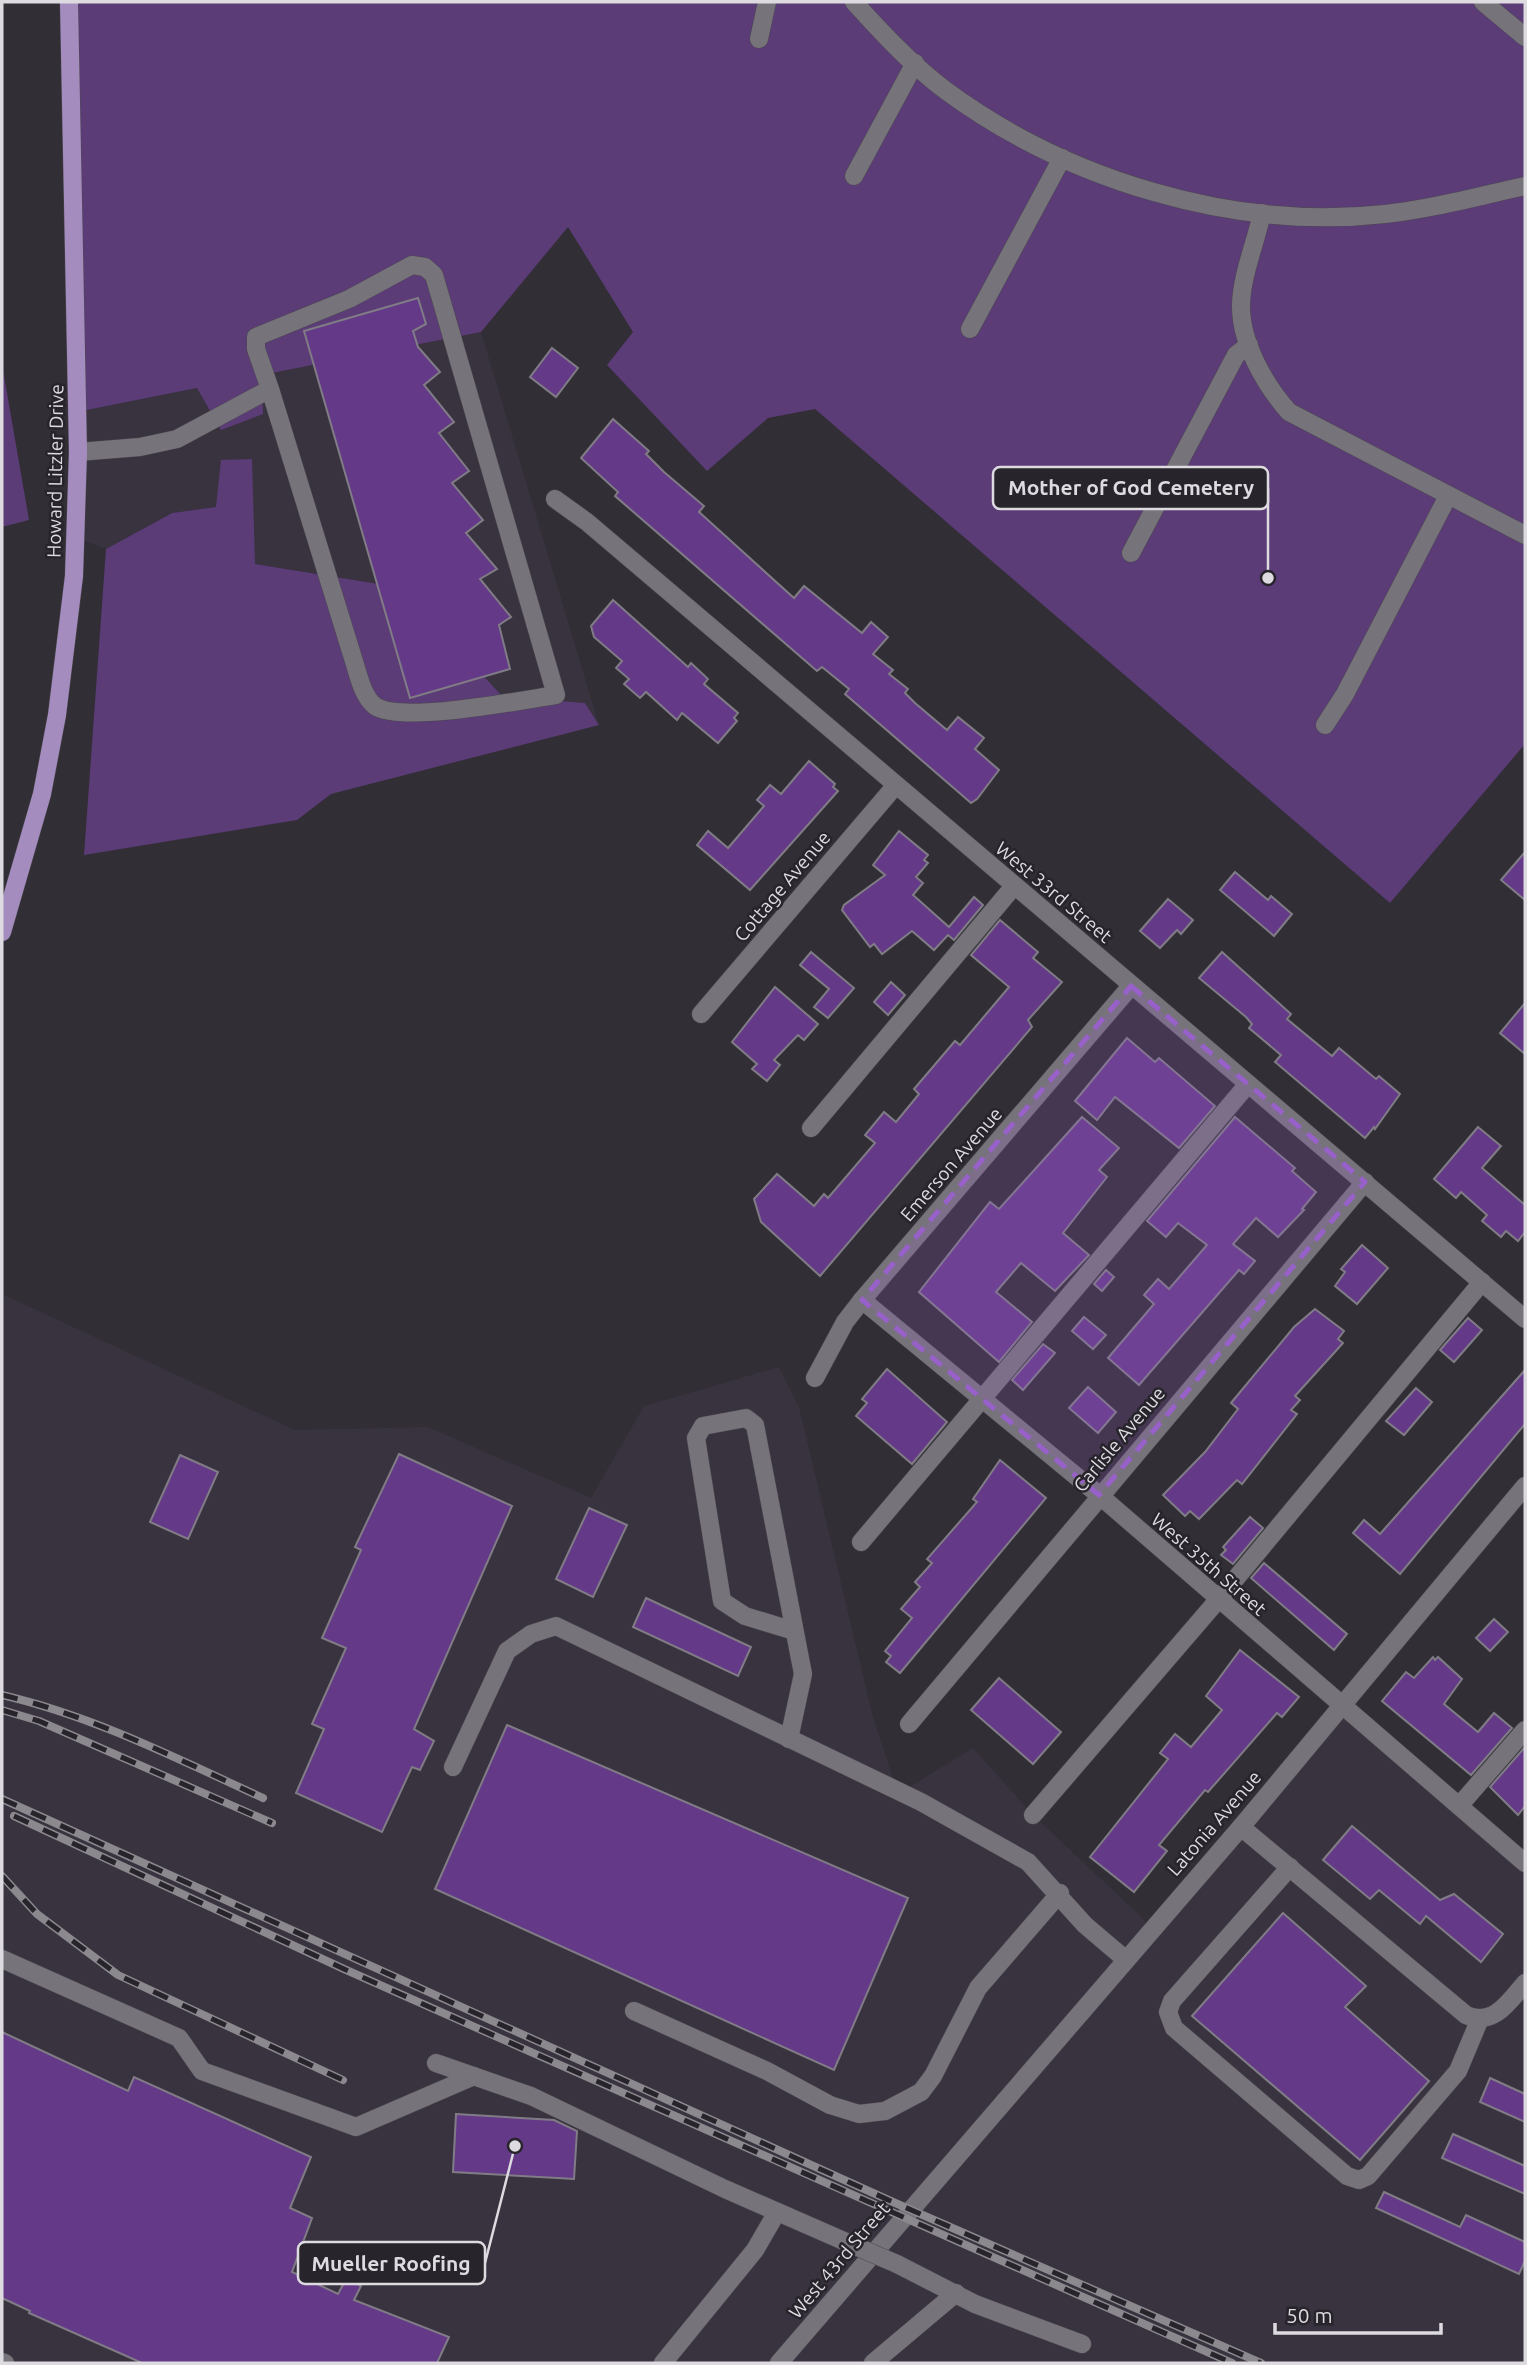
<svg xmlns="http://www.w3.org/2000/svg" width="1527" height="2365" viewBox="0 0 1527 2365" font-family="Ubuntu,sans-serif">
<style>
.built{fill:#393340}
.green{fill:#5b3c77}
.building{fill:#643a88;stroke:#807c85;stroke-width:2}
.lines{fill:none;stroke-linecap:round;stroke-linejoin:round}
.minor-casing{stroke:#4c4950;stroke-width:19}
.major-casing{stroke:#4c4950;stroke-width:19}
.minor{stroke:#77737b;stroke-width:18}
.major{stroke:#a58cbf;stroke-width:18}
.rail-casing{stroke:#8b888e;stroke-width:8}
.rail{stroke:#27242b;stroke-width:5;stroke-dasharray:16;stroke-linecap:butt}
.minor-bridge-casing{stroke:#4c4950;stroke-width:19;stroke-linecap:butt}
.minor-bridge{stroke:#77737b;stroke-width:18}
.marked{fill:#9860c9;fill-opacity:0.2;stroke:#9860c9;stroke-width:5;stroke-dasharray:14 9;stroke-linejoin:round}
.labels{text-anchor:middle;stroke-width:5;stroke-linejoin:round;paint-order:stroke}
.street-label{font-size:19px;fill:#dddbe0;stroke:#27242b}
.leader{fill:none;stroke:#dddbe0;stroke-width:2.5}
.callout-dot{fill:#dddbe0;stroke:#27242b;stroke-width:2.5}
.callout{fill:#27242b;stroke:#dddbe0;stroke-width:2.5}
.callout-label{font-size:21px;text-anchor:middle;font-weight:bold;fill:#dddbe0}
</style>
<rect width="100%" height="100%" fill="#312e35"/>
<g class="built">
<polygon points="481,332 599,725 585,703 502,696 403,588 255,564 216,507 171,513 106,549 76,537 77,412"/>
<polygon points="2,1294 295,1430 428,1427 591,1498 644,1406 779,1367 799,1407 873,1717 898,1794 973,1748 1033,1815 1152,1927 1340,1705 1525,1863 1525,2363 2,2363"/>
</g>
<g class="green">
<polygon points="69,2 1525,2 1525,744 1390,903 815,409 768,418 707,471 607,365 633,332 568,227 481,332 262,375 263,414 221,430 197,388 77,412"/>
<polygon points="2,364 29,520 2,527"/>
<polygon points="252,459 255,564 403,588 502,696 585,703 599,725 331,794 297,820 84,855 106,549 172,513 216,507 221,460"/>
</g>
<g class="building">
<polygon points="418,298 426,324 413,331 418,347 440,372 424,385 454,422 439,433 469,471 452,483 483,520 466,533 497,569 480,579 511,617 499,625 510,669 410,698 304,331"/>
<polygon points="552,348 578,368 556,397 530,377"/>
<polygon points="613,419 649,451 646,454 664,472 704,506 699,512 794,598 804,586 862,633 871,622 888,637 873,654 893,670 889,674 908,689 905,693 915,703 947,730 958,717 984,738 975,749 999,770 977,799 971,803 845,694 849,689 822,667 817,671 615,496 618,492 581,458"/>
<polygon points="613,600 688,667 691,663 708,679 704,684 738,713 734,718 737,721 718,743 682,713 677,720 646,692 640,698 624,684 629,679 616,668 622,661 594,637 591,626"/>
<polygon points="809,761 835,784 833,787 838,791 750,890 697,845 708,831 728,848 764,806 757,800 770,785 781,794"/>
<polygon points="899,831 928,855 924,860 928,863 916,877 923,883 913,895 949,927 974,897 983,905 954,940 948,935 934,950 912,931 882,954 874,944 870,947 842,910 844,905 885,875 873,865"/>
<polygon points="1525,852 1525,900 1501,880"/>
<polygon points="1235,872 1268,900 1271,896 1292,914 1274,936 1220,890"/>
<polygon points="1168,899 1193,920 1181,934 1177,930 1160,948 1140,931"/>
<polygon points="1000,920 1038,952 1033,958 1062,982 1028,1020 1032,1027 820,1276 761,1222 754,1199 777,1174 814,1206 824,1194 828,1198 875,1143 865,1135 884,1112 896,1122 919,1094 914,1089 955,1041 960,1045 1009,987 971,955"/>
<polygon points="811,952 854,988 828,1018 814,1007 829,989 800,965"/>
<polygon points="1222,952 1291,1014 1287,1019 1332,1056 1339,1048 1376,1079 1379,1076 1400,1094 1375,1129 1374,1127 1365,1138 1275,1062 1281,1055 1249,1028 1252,1024 1246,1017 1199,978"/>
<polygon points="891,982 905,995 888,1015 874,1002"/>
<polygon points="775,987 818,1024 804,1040 798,1035 774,1060 780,1065 767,1081 752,1069 757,1064 732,1042"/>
<polygon points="1525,1003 1525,1054 1500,1033"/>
<polygon points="1127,1038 1155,1062 1159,1058 1215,1106 1179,1148 1115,1097 1097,1120 1075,1101"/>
<polygon points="1082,1117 1119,1148 1099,1170 1107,1177 1063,1233 1089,1255 1055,1291 1021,1263 996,1292 1032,1322 999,1362 919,1292 990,1202 999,1209"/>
<polygon points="1235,1117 1295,1168 1292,1171 1316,1192 1302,1209 1304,1210 1278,1237 1256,1218 1233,1244 1255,1261 1244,1274 1239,1270 1139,1385 1108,1358 1154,1304 1144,1295 1158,1279 1169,1289 1207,1245 1178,1223 1166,1237 1147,1221"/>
<polygon points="1478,1127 1501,1146 1482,1168 1525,1205 1525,1232 1518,1241 1506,1231 1501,1237 1482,1221 1487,1215 1461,1192 1456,1198 1434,1179"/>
<polygon points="1362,1245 1388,1268 1357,1304 1335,1286 1345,1272 1341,1269"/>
<polygon points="1106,1270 1114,1277 1102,1291 1094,1284"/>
<polygon points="1315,1309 1344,1331 1338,1339 1343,1343 1295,1396 1300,1400 1291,1410 1297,1414 1242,1484 1237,1480 1199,1519 1190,1511 1185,1516 1163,1495 1205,1452 1238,1409 1231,1403 1294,1327"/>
<polygon points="1084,1317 1106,1335 1093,1349 1072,1331"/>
<polygon points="1468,1318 1482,1330 1454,1362 1440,1350"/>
<polygon points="1043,1344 1055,1353 1023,1390 1012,1380"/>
<polygon points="887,1369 947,1422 912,1464 856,1416 867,1403 862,1399"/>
<polygon points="1525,1370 1525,1424 1400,1574 1353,1533 1364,1520 1380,1534"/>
<polygon points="1088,1387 1116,1412 1098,1433 1069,1408"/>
<polygon points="1416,1388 1432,1402 1404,1435 1386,1421"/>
<polygon points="399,1454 512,1506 414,1729 434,1741 420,1770 412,1767 382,1832 296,1793 324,1729 312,1724 346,1648 322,1638 361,1550 355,1547"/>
<polygon points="180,1455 218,1472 188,1539 150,1522"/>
<polygon points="1000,1460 1046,1498 900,1673 886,1662 891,1656 885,1651 912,1618 901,1609 920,1587 915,1582 932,1563 927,1559 977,1502 973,1499"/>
<polygon points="589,1508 627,1525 593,1597 556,1579"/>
<polygon points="1250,1517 1263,1528 1233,1564 1221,1555 1226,1550 1223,1547"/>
<polygon points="1264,1563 1347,1634 1334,1650 1251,1578"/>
<polygon points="646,1598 751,1647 738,1676 633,1627"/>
<polygon points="1494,1619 1508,1632 1490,1651 1476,1638"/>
<polygon points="1240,1650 1299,1697 1282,1717 1277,1713 1208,1792 1205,1790 1159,1845 1167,1851 1134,1892 1090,1857 1168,1759 1160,1753 1175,1734 1191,1747 1222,1710 1206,1696"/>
<polygon points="1433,1657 1435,1660 1438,1657 1462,1679 1444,1704 1478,1732 1494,1713 1512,1728 1471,1775 1382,1701 1406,1672 1414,1678"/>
<polygon points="999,1678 1061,1732 1033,1764 971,1710"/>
<polygon points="507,1725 908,1898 834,2070 435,1889"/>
<polygon points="1525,1747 1525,1806 1518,1815 1490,1787"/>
<polygon points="1352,1826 1440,1900 1454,1894 1503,1934 1481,1962 1426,1916 1420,1924 1379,1890 1370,1899 1323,1860"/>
<polygon points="1283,1913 1366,1986 1345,2007 1429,2081 1360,2160 1192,2016"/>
<polygon points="2,2032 128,2091 134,2077 311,2157 290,2208 312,2218 292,2272 338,2294 346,2279 361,2286 354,2300 449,2337 437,2363 142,2363 29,2313 30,2311 2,2298"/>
<polygon points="1490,2078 1525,2094 1525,2122 1480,2102"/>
<polygon points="456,2114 554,2120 577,2131 574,2179 453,2172"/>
<polygon points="1453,2134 1525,2166 1525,2194 1442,2158"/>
<polygon points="1384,2192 1460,2227 1466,2215 1525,2242 1525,2261 1519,2274 1376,2208"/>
</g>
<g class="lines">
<g class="minor-casing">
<g id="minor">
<path d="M854 2C882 33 912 65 945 90 1067 180 1234 231 1385 214 1432 209 1479 196 1525 186"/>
<polyline points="1483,2 1525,37"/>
<polyline points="759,39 767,2"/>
<polyline points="854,176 915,63"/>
<path d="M1262 213C1256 242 1242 274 1241 304 1240 342 1265 385 1289 412L1525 535"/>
<polyline points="970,329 1062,158"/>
<path d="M78 452 140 447 177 439 270 389 353 658C358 673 362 696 375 706 402 724 522 700 556 695L434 275 425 267 412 265 349 299 256 337V349L270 389"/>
<polyline points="555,499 587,522 1525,1319"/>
<polyline points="1131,553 1236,355 1249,345"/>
<polyline points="1325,725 1345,694 1448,496"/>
<polyline points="701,1014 896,785"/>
<polyline points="811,1128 1014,886"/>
<polyline points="862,1300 1099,1495 1525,1863"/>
<polyline points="815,1378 845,1322 862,1300 1131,986"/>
<polyline points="861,1542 1248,1084"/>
<polyline points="909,1724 1365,1182"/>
<polyline points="789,1739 803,1674 755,1425 746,1418 703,1426 696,1438 722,1601 745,1616 794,1631"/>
<polyline points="453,1767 507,1651 531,1634 556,1626 921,1802 1028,1862 1085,1925 1125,1959"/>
<polyline points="1459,1806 1525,1730"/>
<polyline points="1033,1815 1217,1601 1482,1282"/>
<path d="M1241 1827 1466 2015C1493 2027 1509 2002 1525 1983"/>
<polyline points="1290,1867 1172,2001 1168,2012 1174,2028 1347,2176 1359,2180 1368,2176 1458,2071 1479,2021"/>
<polyline points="2,1959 179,2038 202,2071 356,2127 474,2076"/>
<polyline points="634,2011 767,2071 830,2105 859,2114 885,2111 921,2092 933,2076 978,1988 1060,1893"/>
<polyline points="436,2063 531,2096 725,2189 853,2245"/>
<polyline points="897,2264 975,2304 1082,2344"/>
<polyline points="2,2362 5,2363"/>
<polyline points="663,2363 755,2250 777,2212"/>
<polyline points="779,2363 1241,1827 1525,1486"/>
<polyline points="873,2363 956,2293"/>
</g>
</g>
<g class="major-casing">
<polyline id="major" points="2,932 42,794 57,715 74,576 78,452 69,2"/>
</g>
<use href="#minor" class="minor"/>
<use href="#major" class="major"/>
<g class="rail-casing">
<g id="rail">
<path d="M2 1695C93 1716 178 1759 263 1798"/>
<polyline points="2,1710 39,1721 272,1823"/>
<polyline points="2,1799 893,2202 1261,2363"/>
<polyline points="14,1816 344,1969 1232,2363"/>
<polyline points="2,1876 37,1914 118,1975 343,2080"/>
</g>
</g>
<use href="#rail" class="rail"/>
<g class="minor-bridge-casing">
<polyline id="minor-bridge" points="853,2245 897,2264"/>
</g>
<use href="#minor-bridge" class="minor-bridge"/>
</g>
<path class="marked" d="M1131 986 1365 1182 1099 1495 862 1300Z"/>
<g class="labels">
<g class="street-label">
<text transform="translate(55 471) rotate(-89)" y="7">Howard Litzler Drive</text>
<text transform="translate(782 886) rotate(-50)" y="7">Cottage Avenue</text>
<text transform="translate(1054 892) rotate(40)" y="7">West 33rd Street</text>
<text transform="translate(951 1164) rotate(-49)" y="7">Emerson Avenue</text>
<text transform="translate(1119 1439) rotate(-50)" y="7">Carlisle Avenue</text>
<text transform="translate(1209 1564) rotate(41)" y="7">West 35th Street</text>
<text transform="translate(1214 1823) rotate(-49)" y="7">Latonia Avenue</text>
<text transform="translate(839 2260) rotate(-50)" y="7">West 43rd Street</text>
</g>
</g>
<path class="leader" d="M1268 578L1268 488M515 2146L485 2263"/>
<g class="callout-dot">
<circle cx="1268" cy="578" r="7"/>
<circle cx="515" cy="2146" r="7"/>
</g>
<g class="callout">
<rect x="993" y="467" width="275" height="42" rx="7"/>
<rect x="298" y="2242" width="187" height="42" rx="7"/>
</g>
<g class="callout-label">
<text x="1131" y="495">Mother of God Cemetery</text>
<text x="391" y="2271">Mueller Roofing</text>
</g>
<rect width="1527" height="2365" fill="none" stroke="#dddbe0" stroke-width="7"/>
<path d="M1275 2323v10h166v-10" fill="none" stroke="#dddbe0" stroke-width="3.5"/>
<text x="1286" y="2323" font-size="21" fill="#dddbe0" stroke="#27242b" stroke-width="5" paint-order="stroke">50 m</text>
</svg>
